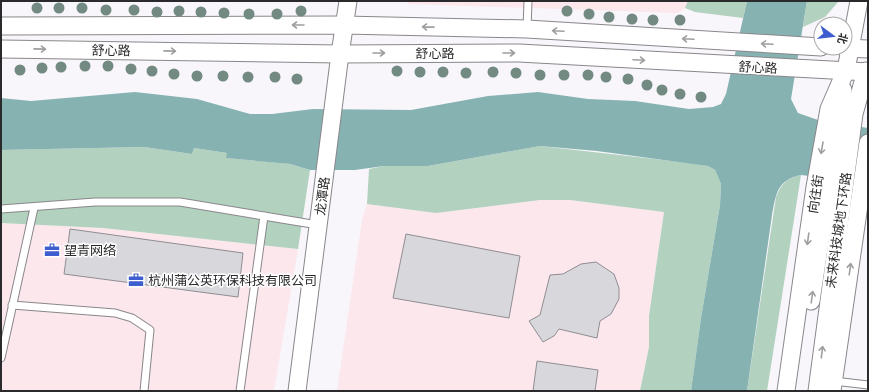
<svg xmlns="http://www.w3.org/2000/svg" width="869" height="392" viewBox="0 0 869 392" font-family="'Zilla Slab','Noto Sans SC',serif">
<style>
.industrial{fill:#fce7ec}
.green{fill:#b2d1be}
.water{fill:#87b2b2}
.building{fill:#d8d7dc;stroke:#8f8e93}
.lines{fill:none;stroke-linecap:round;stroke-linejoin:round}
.service-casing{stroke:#89878b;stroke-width:9}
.tertiary-casing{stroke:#89878b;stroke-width:19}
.service{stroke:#fff;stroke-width:7}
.tertiary{stroke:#fff;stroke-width:17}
.tree{fill:#728a81}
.oneway{stroke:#9f9fa0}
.labels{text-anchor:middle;stroke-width:3;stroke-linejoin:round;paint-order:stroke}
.street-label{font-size:13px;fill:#2a292b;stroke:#fff}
.poi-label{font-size:13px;fill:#2a292b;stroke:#fff;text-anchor:start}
</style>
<rect width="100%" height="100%" fill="#f8f6fb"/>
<g class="industrial">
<polygon points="406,1 688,1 685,8 678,13 409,4"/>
<polygon points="540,200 570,200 664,212 649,316 649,347 640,391 337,391 362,220 367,204 436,213"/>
<polygon points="1,223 103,228 298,249 274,391 1,391"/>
</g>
<g class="green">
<polygon points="688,1 747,1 743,18 695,12 685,8"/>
<polygon points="807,1 839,1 825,17 803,27"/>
<polygon points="540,146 690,163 708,166 715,170 721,184 720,205 701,318 691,391 640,391 649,347 649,316 664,212 570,200 540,200 436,213 367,204 369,169 384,166 428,166"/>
<polygon points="144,147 192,154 194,148 227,153 227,158 290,164 310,170 298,249 103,228 1,223 1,150"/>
<path d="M801 175 767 391H747L776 197C781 184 787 178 801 175Z"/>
</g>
<path class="water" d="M747 1H807L791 99 798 113 821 121 868 128V183L801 175C777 180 776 194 772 215L747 391H691L701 318 720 205 721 184 715 170 708 166 597 151 540 146 428 166H384L355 170H310L290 164 226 158 227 153 194 148 192 154 144 147 1 150V98L31 101 135 92 197 99 250 114H272L313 109 411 110 488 96 538 92 588 99 635 101 689 109 713 107 721 104 726 94Z"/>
<g class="building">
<polygon points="70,229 243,253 238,297 64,274"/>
<polygon points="406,234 520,256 509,318 393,298"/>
<polygon points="596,262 614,274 619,288 619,299 611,314 600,321 597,338 559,329 554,336 543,342 529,321 540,315 550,275 563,274 581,264"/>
<polygon points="537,361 598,370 595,391 533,391"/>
</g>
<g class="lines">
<g class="service-casing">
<g id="service">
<polyline points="527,29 528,1"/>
<polyline points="1,209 95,202 180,202 318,225"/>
<polyline points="12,305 115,313 132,318 150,330 144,391"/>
<polyline points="1,358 34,208"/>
<polyline points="834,381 868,385"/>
<polyline points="240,391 264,216"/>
</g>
</g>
<g class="tertiary-casing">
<g id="tertiary">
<polyline points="1,26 344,25 527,29 821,47"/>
<polyline points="845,48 868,49"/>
<polyline points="1,49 340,54 519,53 868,72"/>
<polyline points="811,301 843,90"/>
<polyline points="297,391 340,54 348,1"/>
<polyline points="786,391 815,187 829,109 846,70 859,1"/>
<polyline points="817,391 854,114 866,71"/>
<polyline points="832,391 868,143"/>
</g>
</g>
<use href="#service" class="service"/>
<use href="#tertiary" class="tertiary"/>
</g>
<g class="tree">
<circle cx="37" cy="8" r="5.5"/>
<circle cx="59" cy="8" r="5.5"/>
<circle cx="82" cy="8" r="5.5"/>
<circle cx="106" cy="10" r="5.5"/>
<circle cx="134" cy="10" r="5.5"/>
<circle cx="179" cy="11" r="5.5"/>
<circle cx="301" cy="11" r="5.5"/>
<circle cx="567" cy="11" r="5.5"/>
<circle cx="157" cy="12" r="5.5"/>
<circle cx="201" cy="12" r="5.5"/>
<circle cx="224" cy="13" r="5.5"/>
<circle cx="249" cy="14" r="5.5"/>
<circle cx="277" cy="14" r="5.5"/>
<circle cx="589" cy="14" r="5.5"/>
<circle cx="609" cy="17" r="5.5"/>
<circle cx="632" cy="19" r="5.5"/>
<circle cx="653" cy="20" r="5.5"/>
<circle cx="680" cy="20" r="5.5"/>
<circle cx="85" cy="66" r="5.5"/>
<circle cx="108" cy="66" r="5.5"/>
<circle cx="61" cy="67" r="5.5"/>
<circle cx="42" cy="68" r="5.5"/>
<circle cx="131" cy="69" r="5.5"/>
<circle cx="20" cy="70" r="5.5"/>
<circle cx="152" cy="71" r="5.5"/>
<circle cx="397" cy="71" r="5.5"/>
<circle cx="420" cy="72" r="5.5"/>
<circle cx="443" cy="72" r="5.5"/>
<circle cx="493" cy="72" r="5.5"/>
<circle cx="466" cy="73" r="5.5"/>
<circle cx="516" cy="73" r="5.5"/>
<circle cx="174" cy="74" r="5.5"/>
<circle cx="540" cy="75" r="5.5"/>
<circle cx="564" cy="75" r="5.5"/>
<circle cx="588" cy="75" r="5.5"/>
<circle cx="197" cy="76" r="5.5"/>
<circle cx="223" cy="76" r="5.5"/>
<circle cx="248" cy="77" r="5.5"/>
<circle cx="275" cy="77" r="5.5"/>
<circle cx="606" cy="77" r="5.5"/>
<circle cx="297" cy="79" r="5.5"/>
<circle cx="628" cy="79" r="5.5"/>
<circle cx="647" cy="85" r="5.5"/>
<circle cx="662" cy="90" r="5.5"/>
<circle cx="680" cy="94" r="5.5"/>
<circle cx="701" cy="97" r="5.5"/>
</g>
<defs><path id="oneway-shaft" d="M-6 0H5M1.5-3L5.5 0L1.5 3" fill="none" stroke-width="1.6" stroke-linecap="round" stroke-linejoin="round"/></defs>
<g class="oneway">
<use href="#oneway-shaft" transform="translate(298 25) rotate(-180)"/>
<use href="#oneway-shaft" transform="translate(428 27) rotate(-179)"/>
<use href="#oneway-shaft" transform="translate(558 31) rotate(-177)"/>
<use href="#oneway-shaft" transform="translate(688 39) rotate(-177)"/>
<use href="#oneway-shaft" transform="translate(767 44) rotate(-177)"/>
<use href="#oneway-shaft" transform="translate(40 49) rotate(1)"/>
<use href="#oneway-shaft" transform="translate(170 51) rotate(1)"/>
<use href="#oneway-shaft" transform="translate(379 53)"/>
<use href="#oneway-shaft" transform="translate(509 53)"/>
<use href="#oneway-shaft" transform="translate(639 60) rotate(3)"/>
<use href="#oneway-shaft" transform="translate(822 148) rotate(100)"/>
<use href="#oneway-shaft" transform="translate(808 239) rotate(98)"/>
<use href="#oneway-shaft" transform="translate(850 269) rotate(-82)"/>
<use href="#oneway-shaft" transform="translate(812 297) rotate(-82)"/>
<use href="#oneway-shaft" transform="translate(822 352) rotate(-83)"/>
</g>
<defs>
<g id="office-bare" transform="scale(1.2)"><path d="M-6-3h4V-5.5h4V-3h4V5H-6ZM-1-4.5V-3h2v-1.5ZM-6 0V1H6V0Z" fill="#3e5ed0" stroke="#fff" stroke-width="2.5" paint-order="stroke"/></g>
</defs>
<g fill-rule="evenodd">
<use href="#office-bare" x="52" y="250"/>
<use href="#office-bare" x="136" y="280"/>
</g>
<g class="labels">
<g class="street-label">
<text transform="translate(111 50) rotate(1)" y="5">舒心路</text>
<text x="435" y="58">舒心路</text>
<text transform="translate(758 67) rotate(3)" y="5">舒心路</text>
<text transform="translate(815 194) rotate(-81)" y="5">向往街</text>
<text transform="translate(322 196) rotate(-83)" y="5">龙潭路</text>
<text transform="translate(838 230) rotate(-82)" y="5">未来科技城地下环路</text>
</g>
<g class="poi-label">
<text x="64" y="255">望青网络</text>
<text x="148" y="285">杭州蒲公英环保科技有限公司</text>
</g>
</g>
<rect width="869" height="392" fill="none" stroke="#2a292b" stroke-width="4"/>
<g transform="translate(833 36) rotate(105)"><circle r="19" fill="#ffffff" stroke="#aaa9aa"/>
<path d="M0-3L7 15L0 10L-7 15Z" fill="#3e5ed0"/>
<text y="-6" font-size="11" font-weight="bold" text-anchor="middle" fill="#2a292b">北</text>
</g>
</svg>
